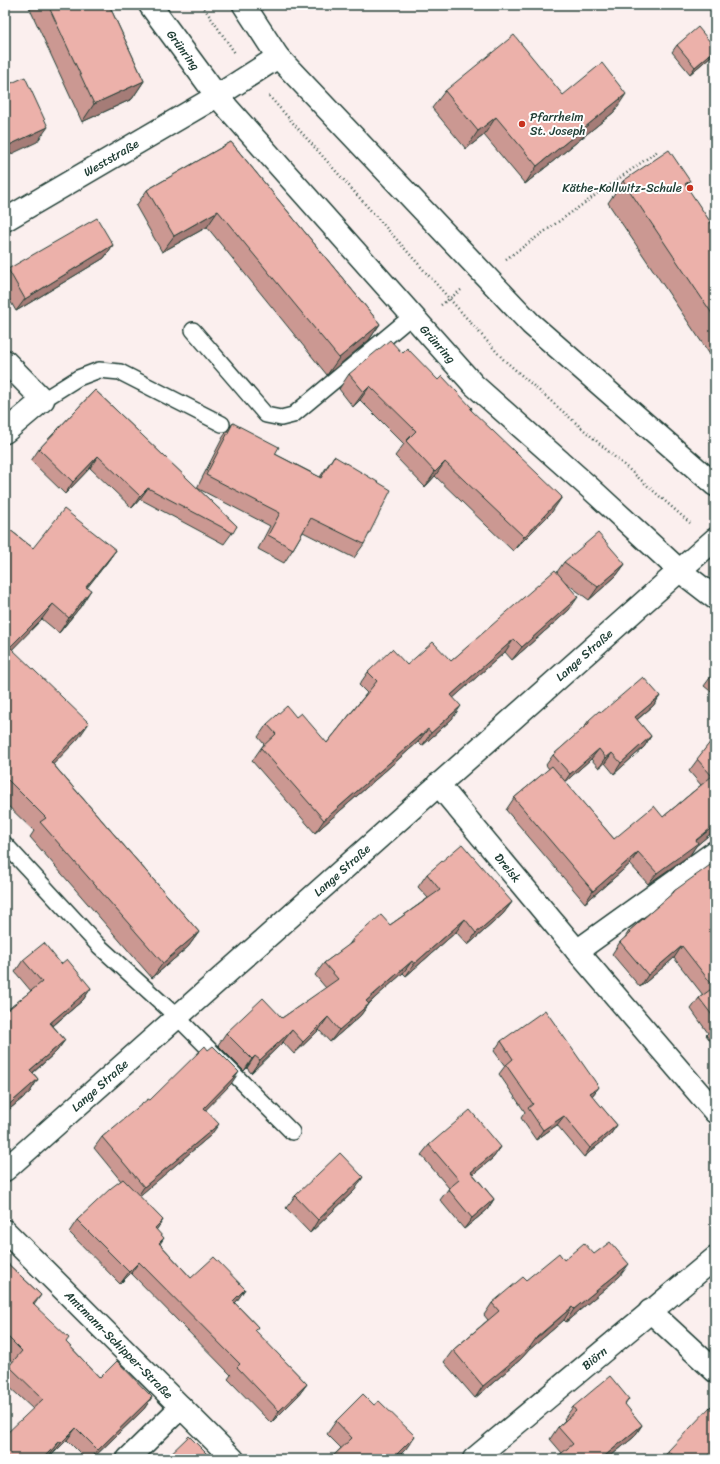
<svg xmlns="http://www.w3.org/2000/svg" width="720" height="1464" viewBox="0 0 720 1464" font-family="Sriracha,sans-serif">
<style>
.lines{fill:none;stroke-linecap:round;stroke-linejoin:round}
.lane-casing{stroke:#1f3d34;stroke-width:18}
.street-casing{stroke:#1f3d34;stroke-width:25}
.secondary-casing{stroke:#1f3d34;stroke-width:25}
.path{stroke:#1f3d34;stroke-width:2.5;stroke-dasharray:1 3;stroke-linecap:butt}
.lane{stroke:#fff;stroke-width:15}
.street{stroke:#fff;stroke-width:22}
.secondary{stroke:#fff;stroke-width:22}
.wall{fill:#cb9892;stroke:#1f3d34}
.shaded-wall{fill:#a57c77;stroke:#1f3d34}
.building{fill:#ecb1aa;stroke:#1f3d34}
.poi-dot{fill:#c8321e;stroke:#fff;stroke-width:1.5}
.labels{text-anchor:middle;stroke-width:4;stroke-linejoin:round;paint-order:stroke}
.street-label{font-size:12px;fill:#1f3d34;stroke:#fff}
.poi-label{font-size:12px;fill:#1f3d34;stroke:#fff;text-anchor:start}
</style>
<rect width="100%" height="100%" fill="#fbefee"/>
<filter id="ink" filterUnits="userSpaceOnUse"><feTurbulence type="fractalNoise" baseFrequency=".025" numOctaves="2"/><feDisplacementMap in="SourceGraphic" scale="8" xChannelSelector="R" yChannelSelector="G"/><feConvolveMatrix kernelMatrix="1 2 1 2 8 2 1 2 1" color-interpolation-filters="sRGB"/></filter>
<g filter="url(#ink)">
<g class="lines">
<g class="lane-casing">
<g id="lane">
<polyline points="193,330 266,415 281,418 293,415 412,316"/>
<polyline points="43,400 78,378 99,370 120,372 222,424"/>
<polyline points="5,844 99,946 177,1017 292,1132"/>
</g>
</g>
<g class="street-casing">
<g id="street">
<path id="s1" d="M150 5 217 96 474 385 590 488 680 571 715 598"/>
<polyline points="244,5 278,57 531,324 715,485"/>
<path id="s2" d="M5 220 217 96 278 57"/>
<polyline points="5,361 43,400 5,432"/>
<path id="s3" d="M438 784 577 951 715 1112"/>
<polyline points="577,951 715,852"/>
<path id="s4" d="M5 1170 715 539"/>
<polyline points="650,1311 715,1371"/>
<polyline points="128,1459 181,1407"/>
<path id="s5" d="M474 1459 715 1258"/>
</g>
</g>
<g class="secondary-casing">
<g id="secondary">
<path id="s6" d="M5 1231 233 1459"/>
</g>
</g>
<g class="path">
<polyline points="202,5 235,53"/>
<polyline points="269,96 503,359 690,523"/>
<polyline points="506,259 659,150"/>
<polyline points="441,305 461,290"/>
</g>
<use href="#lane" class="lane"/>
<use href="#street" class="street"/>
<use href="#secondary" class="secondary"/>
</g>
<g class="wall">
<polygon points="28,5 109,5 144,81 132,99 82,122"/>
<polygon points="677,45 715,48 715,51 711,56 690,74 672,52"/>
<polygon points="445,91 563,95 614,112 525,184 484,135 466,149 432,108"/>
<polygon points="231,142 380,324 369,340 327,375 207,227 162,252 136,206 147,190"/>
<polygon points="623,181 690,181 686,187 715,229 715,362 608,203"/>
<polygon points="113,245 104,258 16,311 5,292 5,273 8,269"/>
<polygon points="402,353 438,380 472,408 471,410 552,512 513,551 435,476 425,487 395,456 404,444 360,400 353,407 339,389 349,374"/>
<polygon points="95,390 197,488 223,437 233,423 275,454 320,477 334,456 364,544 354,558 303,532 293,549 284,563 258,549 270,526 197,488 237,526 224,544 140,499 132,508 90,468 65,494 31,461 39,449"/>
<polygon points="5,526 33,548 116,550 105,565 87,587 81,606 59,633 42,619 12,649 78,739 53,764 199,932 188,947 152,978 30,837 34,831 5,803"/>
<polygon points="564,562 625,564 616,576 589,600 565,582 569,610 512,660 505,652 453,698 452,719 422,746 418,742 315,833 252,761 261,748 264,744 258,737 267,724 296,717 327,743 367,693 359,685 368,672 407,665 451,661 557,572"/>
<polygon points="715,671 715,695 704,686"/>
<polygon points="660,696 653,706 637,720 651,736 644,747 614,774 605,763 599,768 591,759 565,782 614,839 663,817 701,785 689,771 715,736 715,830 696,846 690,855 648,884 630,864 585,903 506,810 514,798 549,769 546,765 553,755 582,730 589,720 602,712"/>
<polygon points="715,866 715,1047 706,1035 708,1033 691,1009 699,998 703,995 674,958 640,987 612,954 620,942 624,939 629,931 671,895 674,891"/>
<polygon points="427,874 512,902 503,914 468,945 456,932 406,976 403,973 381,992 369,1004 360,1016 330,1042 319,1030 294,1054 283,1042 251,1073 247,1068 244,1071 218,1045 226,1033 282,1018 326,988 315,975 324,963 348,946 353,939 390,925 428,898 418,887"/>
<polygon points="23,960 61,964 91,988 83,1000 53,1026 65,1040 56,1052 33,1073 38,1079 30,1092 5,1113 5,1012 31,991 15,972"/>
<polygon points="501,1041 599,1087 592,1096 617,1125 610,1135 584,1157 557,1125 536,1140 521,1118 525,1112 499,1074 505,1066 494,1051"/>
<polygon points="208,1050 231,1084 205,1110 211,1135 139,1196 163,1220 156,1230 164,1238 160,1244 191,1278 245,1289 235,1303 258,1327 255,1331 307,1384 298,1396 271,1423 228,1379 231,1375 131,1273 120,1284 69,1232 77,1220 121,1181 94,1148 102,1137 150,1100"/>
<polygon points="429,1145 501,1147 493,1158 473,1174 494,1199 487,1210 464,1229 440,1200 449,1188 421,1155"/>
<polygon points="355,1190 310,1233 286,1208 295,1196"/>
<polygon points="594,1254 620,1276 566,1322 564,1320 529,1350 521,1359 475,1398 444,1362 453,1350 488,1320 484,1315 492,1303 526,1280 564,1260"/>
<polygon points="5,1261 41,1295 34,1305 66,1342 100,1378 152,1397 144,1409 92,1459 86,1459 67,1440 52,1455 51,1454 46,1459 5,1459 33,1409 5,1383 5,1371 13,1362 5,1355"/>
<polygon points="629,1399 625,1405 642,1425 634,1437 607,1459 555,1459 557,1457 562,1453 550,1439 558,1427 565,1420 564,1419 573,1407"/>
<polygon points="374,1405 406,1449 396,1459 330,1459 341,1448 327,1434 336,1421"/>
<polygon points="668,1451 715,1459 663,1459"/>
</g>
<g class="shaded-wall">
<polygon points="715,50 711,56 690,74 695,67"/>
<polygon points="144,81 132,99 82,122 94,104"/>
<polygon points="626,94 614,112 525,184 537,166"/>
<polygon points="496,117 484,135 466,149 478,131"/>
<polygon points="48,127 37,142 5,157 5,147"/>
<polygon points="690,181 675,203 685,184"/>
<polygon points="218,211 207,227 162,252 174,236"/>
<polygon points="113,245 104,258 16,311 25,299"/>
<polygon points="380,324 369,340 327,375 339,358"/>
<polygon points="370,386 360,400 353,407 364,392"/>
<polygon points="98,456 90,468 65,494 73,482"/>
<polygon points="445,462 435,476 425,487 435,472"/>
<polygon points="148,488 140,499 132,508 140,496"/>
<polygon points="562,497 552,512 513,551 524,537"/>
<polygon points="116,550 105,565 76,602 86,587"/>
<polygon points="625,564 616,576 589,600 598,587"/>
<polygon points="91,590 81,606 59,633 69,618"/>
<polygon points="578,597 569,610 512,660 522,647"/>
<polygon points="53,604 42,619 5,657 10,647"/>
<polygon points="514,639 505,652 442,708 451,695"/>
<polygon points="660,696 653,706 627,728 635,717"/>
<polygon points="461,706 452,719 422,746 431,733"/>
<polygon points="89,723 78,739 41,777 51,762"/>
<polygon points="428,729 418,742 315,833 324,820"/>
<polygon points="651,736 644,747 614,774 621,763"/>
<polygon points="599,749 591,759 563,784 570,774"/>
<polygon points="612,753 605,763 599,768 606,758"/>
<polygon points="715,825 715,830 696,846 690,855 648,884 657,873"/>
<polygon points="638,852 630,864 585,903 593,891"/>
<polygon points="512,902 503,914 468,945 476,933"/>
<polygon points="465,919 456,932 406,976 414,964"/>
<polygon points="199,932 188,947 152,978 163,963"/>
<polygon points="682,946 674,958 640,987 648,975"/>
<polygon points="412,961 403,973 358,1013 366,1001"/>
<polygon points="91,988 83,1000 42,1035 50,1023"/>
<polygon points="369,1004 360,1016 330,1042 339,1030"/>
<polygon points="328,1017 319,1030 294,1054 303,1042"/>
<polygon points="292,1030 283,1042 251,1073 260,1060"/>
<polygon points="65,1040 56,1052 22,1082 30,1070"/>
<polygon points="255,1056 247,1068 244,1071 252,1059"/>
<polygon points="239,1072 231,1084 196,1120 204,1108"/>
<polygon points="38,1079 30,1092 5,1113 5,1108"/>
<polygon points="599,1087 592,1096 590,1093"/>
<polygon points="564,1116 557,1125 536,1140 543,1130"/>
<polygon points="219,1124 211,1135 136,1199 144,1187"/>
<polygon points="617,1125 610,1135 584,1157 590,1148"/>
<polygon points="501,1147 493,1158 464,1182 471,1172"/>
<polygon points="363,1177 355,1190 310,1233 318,1220"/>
<polygon points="494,1199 487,1210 464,1229 472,1218"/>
<polygon points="163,1220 155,1232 155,1228"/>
<polygon points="139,1262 131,1273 120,1284 129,1272"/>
<polygon points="629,1264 620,1276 566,1322 574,1309"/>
<polygon points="245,1289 237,1301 225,1313 233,1301"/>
<polygon points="572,1307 564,1320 529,1350 521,1359 475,1398 483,1386"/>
<polygon points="307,1384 298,1396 271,1423 279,1411"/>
<polygon points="152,1397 144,1409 92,1459 91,1459 98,1450"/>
<polygon points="642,1425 634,1437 607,1459 601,1459"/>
<polygon points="76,1428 67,1440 52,1455 61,1443"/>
<polygon points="415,1436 406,1449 396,1459 392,1459"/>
<polygon points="59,1442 51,1454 46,1459 42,1459"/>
</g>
<g class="building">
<polygon points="48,5 109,5 144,81 94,104"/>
<polygon points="698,27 715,48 715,50 695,67 677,45"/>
<polygon points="514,35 563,95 602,63 626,94 537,166 496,117 478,131 445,91"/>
<polygon points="25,77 48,127 5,147 5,86"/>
<polygon points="231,142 380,324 339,358 218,211 174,236 147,190"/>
<polygon points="669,150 690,181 685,184 715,229 715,318 623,181"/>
<polygon points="97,218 113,245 25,299 8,269"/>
<polygon points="390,340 402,353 407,348 438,380 442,376 472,408 470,409 562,497 524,537 445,462 435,472 406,441 416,431 370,386 364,392 349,374"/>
<polygon points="95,390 237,526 233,533 148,488 140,496 98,456 73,482 39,449"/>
<polygon points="233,423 279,447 275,454 321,478 334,456 391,490 364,544 311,518 293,549 268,535 280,513 206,475"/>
<polygon points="64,509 116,550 86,587 91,590 69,618 53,604 10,647 89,723 51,762 199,932 163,963 40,822 46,818 5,777 5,526 33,548"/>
<polygon points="598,533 625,564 598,587 564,562"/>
<polygon points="555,570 578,597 522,647 514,639 451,695 461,706 431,733 428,729 324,820 261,748 276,734 267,724 287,706 296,717 301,713 327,743 377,681 368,672 392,649 407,665 433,642 451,661"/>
<polygon points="715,671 715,677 712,675"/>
<polygon points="643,677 660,696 635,717 651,736 621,763 612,753 606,758 599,749 570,774 553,755 589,723 589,720 599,711 602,712"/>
<polygon points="715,736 715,825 696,840 698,843 657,873 638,852 593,891 514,798 552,766 614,839 654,806 663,817 712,776 697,759"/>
<polygon points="462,844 512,902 476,933 465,919 414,964 412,961 390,980 366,1001 369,1004 339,1030 328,1017 303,1042 292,1030 260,1060 255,1056 252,1059 226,1033 263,998 282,1018 338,979 324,963 354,941 353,939 381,915 390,925 440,890 427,874"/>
<polygon points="713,863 715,866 715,1019 699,998 714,987 682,946 648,975 620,942 630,933 629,931 674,892 674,891"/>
<polygon points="44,943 61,964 67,959 91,988 50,1023 65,1040 30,1070 38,1079 5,1108 5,1012 42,982 23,960"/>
<polygon points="545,1010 599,1087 590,1093 617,1125 590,1148 564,1116 543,1130 528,1108 533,1104 506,1065 513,1059 501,1041"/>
<polygon points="205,1046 208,1050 213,1046 239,1072 204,1108 219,1124 144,1187 102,1137 148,1099 150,1100"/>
<polygon points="470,1110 501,1147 471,1172 494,1199 472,1218 448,1189 459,1180 429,1145"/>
<polygon points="340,1153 363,1177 318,1220 295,1196"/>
<polygon points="123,1179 163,1220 155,1228 164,1238 159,1243 191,1278 214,1257 245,1289 233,1301 258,1327 255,1330 307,1384 279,1411 237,1367 240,1364 139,1262 129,1272 77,1220 111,1188"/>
<polygon points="610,1242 629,1264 574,1309 572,1307 537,1337 530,1347 483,1386 453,1350 499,1311 492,1303 523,1277 526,1280 559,1253 564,1260 584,1243 594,1254"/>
<polygon points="5,1261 41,1295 33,1304 69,1338 66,1342 100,1378 117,1361 152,1397 98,1450 76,1428 61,1443 59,1442 42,1459 5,1459 5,1435 43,1399 9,1366 22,1351 5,1334"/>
<polygon points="610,1376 629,1399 625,1404 642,1425 601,1459 559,1459 557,1457 573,1444 558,1427 576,1411 573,1407"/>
<polygon points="363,1394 374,1405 379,1401 415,1436 392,1459 330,1459 352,1438 336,1421"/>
<polygon points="711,1406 715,1410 715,1459 677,1459 668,1451"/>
<polygon points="189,1436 212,1459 165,1459"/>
</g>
</g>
<g class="poi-dot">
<circle cx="522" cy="124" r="4"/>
<circle cx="690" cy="188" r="4"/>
</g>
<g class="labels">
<g class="street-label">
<text dy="4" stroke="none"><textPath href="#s1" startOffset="56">Grünring</textPath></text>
<text dy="4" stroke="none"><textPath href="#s2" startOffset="123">Weststraße</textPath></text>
<text dy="4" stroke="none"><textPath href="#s1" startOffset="445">Grünring</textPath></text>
<text dy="4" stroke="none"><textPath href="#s4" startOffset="775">Lange Straße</textPath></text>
<text dy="4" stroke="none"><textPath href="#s3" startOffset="109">Dreisk</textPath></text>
<text dy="4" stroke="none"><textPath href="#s4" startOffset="451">Lange Straße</textPath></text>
<text dy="4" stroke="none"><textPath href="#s4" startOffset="127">Lange Straße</textPath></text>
<text dy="4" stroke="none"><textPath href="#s6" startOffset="161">Amtmann-Schipper-Straße</textPath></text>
<text dy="4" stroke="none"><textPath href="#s5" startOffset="157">Biörn</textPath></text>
</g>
<g class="poi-label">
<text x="530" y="121">Pfarrheim<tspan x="530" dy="14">St. Joseph</tspan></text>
<text x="682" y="192" text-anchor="end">Käthe-Kollwitz-Schule</text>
</g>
</g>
<rect width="720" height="1464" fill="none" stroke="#fff" stroke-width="20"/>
<rect x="10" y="10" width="700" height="1444" fill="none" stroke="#1f3d34" stroke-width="1.5" filter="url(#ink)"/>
</svg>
